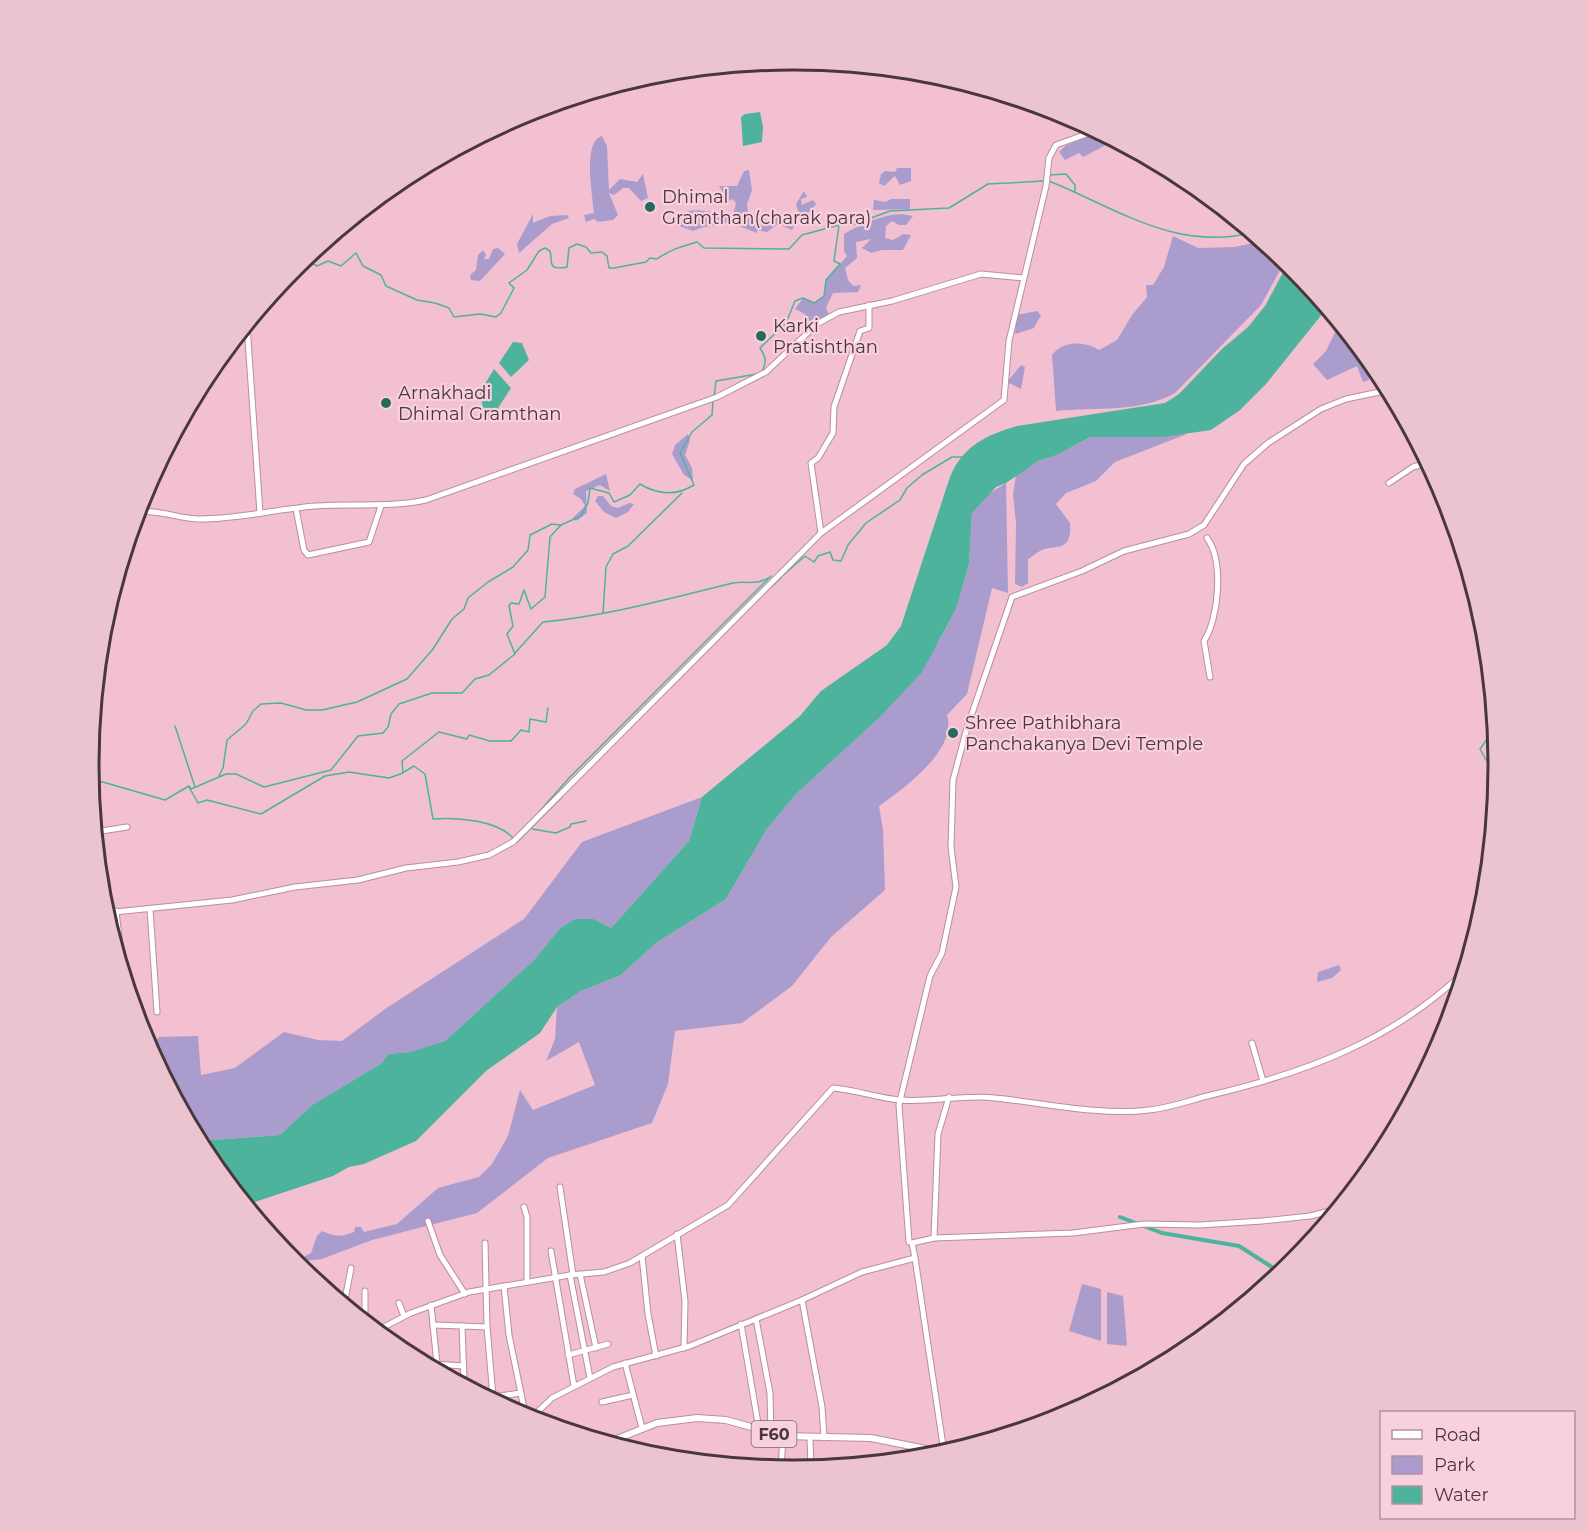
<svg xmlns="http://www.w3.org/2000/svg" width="1587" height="1531" viewBox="0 0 1587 1531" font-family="Montserrat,sans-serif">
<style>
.green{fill:#aa9dce}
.water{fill:#4db39d}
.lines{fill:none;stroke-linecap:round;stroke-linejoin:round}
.stream{stroke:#4db39d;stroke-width:1.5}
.canal{stroke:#4db39d;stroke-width:4}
.minor-casing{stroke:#bc8d9d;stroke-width:7}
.major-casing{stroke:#bc8d9d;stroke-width:8}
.minor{stroke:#fff;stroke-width:5}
.major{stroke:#fff;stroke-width:6}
.poi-dot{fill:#25695b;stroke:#f9d0dd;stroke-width:2}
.labels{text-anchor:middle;stroke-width:4.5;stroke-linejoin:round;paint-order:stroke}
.shield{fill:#f9d0dd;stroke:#7e656d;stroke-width:1.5}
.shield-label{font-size:16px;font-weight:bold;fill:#4a373d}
.poi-label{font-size:18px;fill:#4a373d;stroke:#f9d0dd;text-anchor:start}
.rim{fill:none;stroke:#4a373d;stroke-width:3}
</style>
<rect width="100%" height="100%" fill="#f2c0d0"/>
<g class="green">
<polygon points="1098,132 1114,141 1083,157 1079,153 1065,160 1059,152 1065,146"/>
<path d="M602 136 607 146 609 190 620 179 637 182 643 174 648 198 641 201 629 188H623L614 195 609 193 618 215 613 220 598 222 594 219 586 222 584 215 594 213C593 195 582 142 602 136Z"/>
<polygon points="897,168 911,168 911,181 900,185 895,176 884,186 879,183 881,174 885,171 895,172"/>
<polygon points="749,170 752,190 747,204 748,212 761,220 775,219 782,213 795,215 797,220 792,230 778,224 767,232 757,230 757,233 739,226 732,220 736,203 733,199 728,201 719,186 737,186 744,171"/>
<polygon points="804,191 807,197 801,199 802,205 813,200 816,204 806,216 799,214 796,204"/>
<polygon points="891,199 910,199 910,209 873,210 874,200 886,202"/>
<path d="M698 210 717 213 723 211 727 215 728 222C716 227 705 225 693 231L671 223 689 211Z"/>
<polygon points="533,214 533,223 550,216 567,215 569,218 552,224 519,253 517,244"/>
<path d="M901 214 913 216 906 225H899L892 221 886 226 885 238 893 240 903 234 911 235 903 250H882L871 253 862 248 871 239 856 242 857 258 845 268 848 280 853 286 861 285 858 292 833 293 826 308 829 315 819 321 810 322 805 314 795 309 803 298 814 303 824 296 826 280 847 256 844 251V234C862 224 880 215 901 214Z"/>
<path d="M1173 236 1198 248 1235 247 1262 241 1284 260V263L1261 305 1175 393C1140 413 1096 407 1056 411L1052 355C1063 340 1085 341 1099 350L1117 340 1132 315 1147 297 1146 285H1153L1164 267Z"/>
<polygon points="498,248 505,254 480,281 471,280 470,275 476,270 478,255 483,250 486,255 484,259 489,259 493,249"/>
<polygon points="1037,311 1041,315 1034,328 1015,334 1016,315"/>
<polygon points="1339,324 1365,355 1369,380 1363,382 1357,366 1327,380 1313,364 1326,351"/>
<polygon points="1021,365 1025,367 1021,389 1007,382"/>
<polygon points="688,434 690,440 685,455 692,468 693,480 684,475 672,454 675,445"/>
<path d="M1187 434 1115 462 1096 481 1066 493 1056 504 1070 523C1072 555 1055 543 1040 551 1036 553 1032 557 1028 559V583L1022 587 1015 584 1016 523 1013 495 1016 475 1038 461 1057 455 1090 437Z"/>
<polygon points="606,474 610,491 600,485 586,491 587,513 576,521 573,518 585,506 581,499 573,494 575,489"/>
<path d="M1006 483 1008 593 992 588 967 694 947 715C958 750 903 789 879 806L883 830 885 890 831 937 792 986 742 1023 675 1031 668 1084 652 1123 548 1158 477 1213 372 1240 322 1259 293 1262 311 1253 317 1236 322 1231C335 1237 341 1237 354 1232L355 1227H361L364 1232 397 1224 438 1188 479 1177 492 1164 508 1136 520 1090 533 1110 595 1085 579 1042 546 1061 555 1039 557 1007 581 991 621 975 656 943 726 899 767 829 795 795 878 719 938 643 956 609 969 564 972 513 987 495Z"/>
<polygon points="598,496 603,496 611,506 618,508 629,503 634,504 628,512 616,518 604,512 595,501"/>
<polygon points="702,797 689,841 611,928 594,919 575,919 560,928 534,960 445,1041 410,1052 388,1054 382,1063 312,1105 280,1135 198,1141 149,1049 159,1037 198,1036 201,1075 235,1068 284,1032 318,1040 342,1041 388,1007 524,919 582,842"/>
<polygon points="1339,965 1341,970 1332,978 1317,982 1318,972"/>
<polygon points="1082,1284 1101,1289 1101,1341 1069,1331"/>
<polygon points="1107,1292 1123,1296 1127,1346 1107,1344"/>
</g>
<g class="water">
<polygon points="760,112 763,127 762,142 743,146 741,117 745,114"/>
<path d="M1288 263 1327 308 1266 384 1240 410 1211 430 1163 437H1090L1057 455 1038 461 1006 483 996 487 972 513 969 564 956 609 922 672 878 719 795 795 767 829 726 899 656 943 621 975 581 991 557 1007 540 1033 486 1071 416 1141 364 1164 349 1167 333 1176 246 1205 207 1157 198 1141 280 1135 312 1105 382 1063 388 1054 410 1052 445 1041 534 960 560 928 575 919H594L611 928 689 841 702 797 800 716 821 691 887 645 901 626 950 477C963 446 986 435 1017 426L1165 403 1179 394 1222 349 1248 327 1265 306Z"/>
<polygon points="513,342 522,343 529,360 511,377 499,363"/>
<polygon points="494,369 511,388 491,419 485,419 480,392"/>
</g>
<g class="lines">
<g class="stream">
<polyline points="1049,175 1066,174 1075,185 1075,191"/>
<path d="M1049 181C1116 208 1174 251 1251 233"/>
<path d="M308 255 310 262 317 266 328 261 341 266 356 253 363 266 381 275 386 286 417 300 435 303 449 308 454 317 480 314 496 317 501 313 514 288 509 283 527 270 539 251 545 248 550 251C553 261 546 271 567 267L569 248 577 244 586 247 591 253 602 252 607 256 609 268H614L646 262 650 258 657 259C669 250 683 246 697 242L704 248 789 249 802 235 839 225H852L890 211 949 208 988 184 1044 181"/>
<path d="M762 372C766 362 767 359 760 348L786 323 795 301 803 298 814 303 824 296 826 280 840 264 834 261 839 225"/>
<polyline points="714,397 716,381 757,374"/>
<polyline points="781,577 805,556 814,562 818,556 830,552 833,560 841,561 848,545 866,523 900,500 907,488 922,475 952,457 962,457"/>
<polyline points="770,588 781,578"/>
<polyline points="603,613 606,567 613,554 628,546 682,493"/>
<polyline points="433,649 452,619 464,609 468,598 488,582 513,567 528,550 530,535 552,524 560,525"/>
<path d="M515 653 543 622C607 616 671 598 733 583 745 581 758 585 768 578"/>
<polyline points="175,726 195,787"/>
<polyline points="1486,760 1480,749 1495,728"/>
<path d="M404 772 414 766 425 774 433 819C456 817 497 820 513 838"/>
<polyline points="219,776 223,768 227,740 246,724 253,711 261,704 281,703 306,710 322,710 357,702 407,679 433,649"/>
<path d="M89 778 165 800 189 786 191 789 226 774H236L264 787 331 770 358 736 383 733 388 727 391 714 399 704 432 693H462L475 679 489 675 515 654 507 634 513 626 509 606 511 603 519 604 524 590 531 609 545 597 550 537 561 525 581 516 588 503 590 488 609 493 614 502 630 495 640 484C658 495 676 496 694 485L680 453 692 432 712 415 713 401"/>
<polyline points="189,787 198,803 207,800 261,814 325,776 349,772 389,778 403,773 402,761 439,732 467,739 469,735 490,741 511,741 521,730 529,732 530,719 546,722 548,708"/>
<polyline points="539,812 569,778 771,576"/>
<polyline points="532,829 556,833 570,827 571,824 586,821"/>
<polyline points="517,842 562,797"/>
</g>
<polyline class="canal" points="1120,1217 1162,1233 1239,1246 1281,1273"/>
<g class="minor-casing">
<g id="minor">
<polyline points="247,325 260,513"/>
<polyline points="1389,483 1413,467 1428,463"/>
<polyline points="296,509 304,550 308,555 369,542 381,506"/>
<path d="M137 512C159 509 178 519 200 519 239 519 277 509 315 506 352 503 389 508 426 500L717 397 766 372 817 324 839 312 892 301 981 274 1023 278"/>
<polyline points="821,533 811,463 818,458 833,433 834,407 860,331 869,328 869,305"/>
<path d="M1207 538C1224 561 1219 618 1204 641L1210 677"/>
<polyline points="95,832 127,827"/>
<polyline points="150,909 157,1012"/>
<polyline points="116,911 123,972"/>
<polyline points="105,913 232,900 295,887 358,880 406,868 458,862 489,855 513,842 821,533 1004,400 1009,341 1046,186 1049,158 1056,145 1095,131"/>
<polyline points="1252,1043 1263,1081"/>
<polyline points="560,1187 573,1275"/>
<polyline points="524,1207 527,1217 527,1282"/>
<polyline points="428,1221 440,1255 465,1294"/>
<polyline points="677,1234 685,1301 684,1348"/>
<polyline points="934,1238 1073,1233 1144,1224 1200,1225 1262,1221 1310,1216 1338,1209"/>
<polyline points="485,1243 487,1327"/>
<polyline points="912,1243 909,1242 899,1105 930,976 942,953 956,887 951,847 953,780 967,728 1012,597 1082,571 1124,551 1189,534 1204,525 1244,464 1268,443 1321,409 1346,399 1389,390"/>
<polyline points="551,1251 574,1386"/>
<polyline points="642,1256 648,1314 656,1356"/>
<polyline points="915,1258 944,1452"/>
<polyline points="580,1274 596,1348"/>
<polyline points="570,1275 590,1378"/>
<polyline points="504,1286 509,1335 526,1418"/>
<polyline points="365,1291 365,1322"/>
<polyline points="802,1300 822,1407 824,1438"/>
<polyline points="399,1303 404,1316"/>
<polyline points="344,1305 351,1268"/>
<polyline points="431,1305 437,1364"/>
<polyline points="756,1319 770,1393 771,1433"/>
<polyline points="741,1324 759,1429"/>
<polyline points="433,1325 462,1326"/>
<path d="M376 1331 411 1313 469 1292 570 1275 604 1272 630 1263 728 1205 833 1088C856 1090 878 1098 900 1100 930 1103 964 1094 995 1098 1044 1103 1101 1116 1149 1110 1170 1108 1191 1100 1211 1095 1305 1073 1394 1040 1465 971"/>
<polyline points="568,1355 608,1344"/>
<polyline points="421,1363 463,1366"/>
<polyline points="625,1363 642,1428"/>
<polyline points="464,1380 462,1326 487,1327 493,1397 521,1393"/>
<polyline points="602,1402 633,1395"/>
<polyline points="530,1419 552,1398 613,1367 690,1346 802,1300 862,1272 915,1258 912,1243 934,1238 938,1134 949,1097"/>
<polyline points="810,1438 811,1469"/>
<polyline points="781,1470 783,1436"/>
</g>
</g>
<g class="major-casing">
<polyline id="major" points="607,1443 657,1423 697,1418 726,1420 783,1436 871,1438 946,1453"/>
</g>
<use href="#minor" class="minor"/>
<use href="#major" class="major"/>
</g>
<g class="poi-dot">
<circle cx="650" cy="207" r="6"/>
<circle cx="761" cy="336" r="6"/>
<circle cx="386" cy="403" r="6"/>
<circle cx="953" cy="733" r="6"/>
</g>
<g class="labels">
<rect class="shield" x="751.5" y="1421" width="45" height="26" rx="4.5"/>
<g class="shield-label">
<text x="774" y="1440">F60</text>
</g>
<g class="poi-label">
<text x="662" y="203">Dhimal<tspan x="662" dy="21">Gramthan(charak para)</tspan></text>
<text x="773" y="332">Karki<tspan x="773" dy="21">Pratishthan</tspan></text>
<text x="398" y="399">Arnakhadi<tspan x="398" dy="21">Dhimal Gramthan</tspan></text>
<text x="965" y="729">Shree Pathibhara<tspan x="965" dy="21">Panchakanya Devi Temple</tspan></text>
</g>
</g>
<path d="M0 0H1587V1531H0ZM793 70H794A694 694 0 0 1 1488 764V766A694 694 0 0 1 794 1460H793A694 694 0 0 1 99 766V764A694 694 0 0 1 793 70Z" fill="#ebc4d0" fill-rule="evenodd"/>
<path class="rim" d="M793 70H794A694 694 0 0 1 1488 764V766A694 694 0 0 1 794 1460H793A694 694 0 0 1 99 766V764A694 694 0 0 1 793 70Z"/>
<rect x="1380" y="1411" width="195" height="108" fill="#f9d0dd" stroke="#b3939d" stroke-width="1.5"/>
<rect x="1392" y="1430" width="30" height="9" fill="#ffffff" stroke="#b3939d" stroke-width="1.5"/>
<text x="1434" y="1441" font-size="18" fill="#4a373d">Road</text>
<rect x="1392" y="1456" width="30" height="18" fill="#aa9dce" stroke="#b3939d" stroke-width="1.5"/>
<text x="1434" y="1471" font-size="18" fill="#4a373d">Park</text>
<rect x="1392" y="1486" width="30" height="18" fill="#4db39d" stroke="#b3939d" stroke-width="1.5"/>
<text x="1434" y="1501" font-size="18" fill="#4a373d">Water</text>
</svg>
